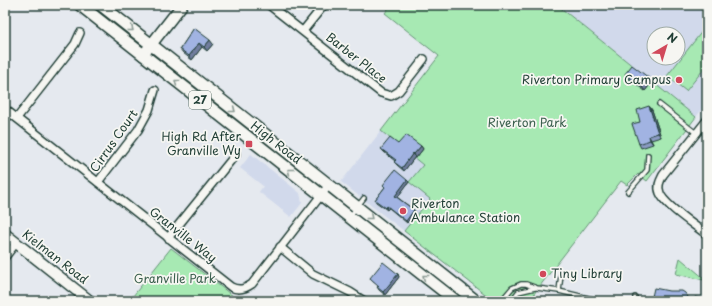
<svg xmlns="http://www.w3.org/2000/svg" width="712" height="306" viewBox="0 0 712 306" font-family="'Playpen Sans',sans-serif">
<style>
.built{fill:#d1d9eb;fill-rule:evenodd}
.green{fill:#a7e9b3;stroke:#639374}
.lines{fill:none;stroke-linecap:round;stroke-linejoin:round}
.lane-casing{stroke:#1f3d34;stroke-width:6}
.street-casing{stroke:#1f3d34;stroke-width:10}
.secondary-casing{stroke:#1f3d34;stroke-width:13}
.primary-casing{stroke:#1f3d34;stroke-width:14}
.lane{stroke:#f6f6f2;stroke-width:3.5}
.street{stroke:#f6f6f2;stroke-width:7}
.secondary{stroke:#f6f6f2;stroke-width:10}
.primary{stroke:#f6f6f2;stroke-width:11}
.wall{fill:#8a9ac2;stroke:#1f3d34}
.shaded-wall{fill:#717d9e;stroke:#1f3d34}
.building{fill:#a1b3e2;stroke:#1f3d34}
.oneway{stroke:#8a9a93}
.poi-dot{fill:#d1495b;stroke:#f6f6f2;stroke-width:1.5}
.labels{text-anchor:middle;stroke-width:3.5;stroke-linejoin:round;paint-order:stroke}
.shield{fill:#f6f6f2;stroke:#60746d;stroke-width:1}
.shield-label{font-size:11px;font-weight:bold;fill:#1f3d34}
.street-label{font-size:12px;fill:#1f3d34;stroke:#f6f6f2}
.poi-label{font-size:12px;fill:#1f3d34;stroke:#f6f6f2;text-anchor:end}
.park-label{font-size:12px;fill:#3a5f4d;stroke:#f6f6f2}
</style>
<rect width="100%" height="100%" fill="#e5e9ef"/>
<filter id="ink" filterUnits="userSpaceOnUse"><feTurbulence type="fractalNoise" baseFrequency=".025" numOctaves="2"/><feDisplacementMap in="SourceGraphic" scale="8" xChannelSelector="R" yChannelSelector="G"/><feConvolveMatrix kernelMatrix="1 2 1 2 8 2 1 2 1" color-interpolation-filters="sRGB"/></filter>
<g filter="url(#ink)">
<g class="built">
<path d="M557 5H707V103L696 117ZM654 34H678V58H654Z"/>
<polygon points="381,131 423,165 430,199 404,231 341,182"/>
<polygon points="251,154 300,193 302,203 291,217 259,192 263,186 240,168"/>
</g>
<g class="green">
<polygon points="391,5 557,5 696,117 647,181 638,174 627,185 621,181 536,291 530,301 494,301 404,231 430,199 409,182 423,165 381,131 439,56 385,13"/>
<polygon points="707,25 707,65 686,91 667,76"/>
<polygon points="171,248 238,300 238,301 129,301"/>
<polygon points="680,258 705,279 704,280 676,274"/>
</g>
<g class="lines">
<g class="lane-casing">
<g id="lane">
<polyline points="659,104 696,133"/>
<polyline points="628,192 647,170 648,155"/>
<polyline points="350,216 364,198"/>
<polyline points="559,291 561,275"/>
<polyline points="501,301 512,288 521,284 526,284 537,288 559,291 601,301"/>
<polyline points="511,301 518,292 535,288"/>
<polyline points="635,301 635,297"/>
</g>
</g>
<g class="street-casing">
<g id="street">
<polyline points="269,5 381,93 391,96 399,91 424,59"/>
<polyline points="303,31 324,5"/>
<path d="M5 109 231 287C239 291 245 289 252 284L329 185"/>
<polyline points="17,118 75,44 80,33"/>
<path d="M707 120 663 175C660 181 657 186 660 193 664 205 696 226 707 235"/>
<polyline points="98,182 138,130 149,110 155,90"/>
<polyline points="168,238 236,154"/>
<polyline points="280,247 313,274 350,292 364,301"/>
<polyline points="5,257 16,243"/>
</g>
</g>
<g class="secondary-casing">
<g id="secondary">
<polyline points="143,55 182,5"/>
<polyline points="5,234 90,301"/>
</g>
</g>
<g class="primary-casing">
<g id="primary">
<polyline points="80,5 456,301"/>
<polyline points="101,5 476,301"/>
</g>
</g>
<use href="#lane" class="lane"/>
<use href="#street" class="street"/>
<use href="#secondary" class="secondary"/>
<use href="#primary" class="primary"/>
</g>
<g class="wall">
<polygon points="194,28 213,44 207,51 202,47 192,60 183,53 180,49"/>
<polygon points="625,74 649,78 652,82 645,91 628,78"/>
<polygon points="649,106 652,110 661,137 651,140 653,144 641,148 639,144 640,122"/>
<polygon points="398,144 421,146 423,149 416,158 415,157 404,171 397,165 394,162 395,161 384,152 381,149"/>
<polygon points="409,182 397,197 414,210 415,213 407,223 389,208 387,210 376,202 375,200 385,187 383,185"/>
<polygon points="398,274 399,277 385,295 379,290 377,287 378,286 372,281 370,278"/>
</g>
<g class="shaded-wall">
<polygon points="210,40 213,44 207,51 204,47"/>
<polygon points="199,43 202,47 192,60 189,56"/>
<polygon points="649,78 652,82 645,91 642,87"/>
<polygon points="649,106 652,110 661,137 658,133"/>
<polygon points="649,136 653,144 650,140"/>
<polygon points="421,146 423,149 416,158 414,154"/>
<polygon points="413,153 415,157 404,171 402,168"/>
<polygon points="407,180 409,182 397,198 395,196"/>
<polygon points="387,206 389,208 387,210 386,208"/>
<polygon points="414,210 415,213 407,223 406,221"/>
<polygon points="398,274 399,277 385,295 383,292"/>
</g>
<g class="building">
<polygon points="194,28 210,40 204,47 199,43 189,56 180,49"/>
<polygon points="632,65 649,78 642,87 625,74"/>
<polygon points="649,106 658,133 649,136 650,140 639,144 632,124 640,122 637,110"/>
<polygon points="406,135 421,146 414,154 413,153 402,168 394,162 396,160 381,149 390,138 398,144"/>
<polygon points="395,170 407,180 395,196 414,210 406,221 387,206 386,208 375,200 385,187 383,185"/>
<polygon points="383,262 398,274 383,292 377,287 379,286 370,278"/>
<polygon points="654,288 669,291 682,291 685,293 691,301 651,301"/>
<polygon points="695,297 707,300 707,301 695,301"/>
</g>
<defs><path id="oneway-chevron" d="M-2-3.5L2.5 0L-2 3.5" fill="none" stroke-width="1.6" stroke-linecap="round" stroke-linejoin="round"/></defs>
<g class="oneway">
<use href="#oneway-chevron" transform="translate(131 29) rotate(38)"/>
<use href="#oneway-chevron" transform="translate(177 82) rotate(-142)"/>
<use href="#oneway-chevron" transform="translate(233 110) rotate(38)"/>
<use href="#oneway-chevron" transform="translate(290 171) rotate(-142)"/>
<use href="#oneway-chevron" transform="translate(370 217) rotate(39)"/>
<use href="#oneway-chevron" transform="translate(425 277) rotate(-142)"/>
</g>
</g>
<g class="poi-dot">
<circle cx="679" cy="80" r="4"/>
<rect x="245" y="140" width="8" height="8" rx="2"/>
<circle cx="403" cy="211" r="4"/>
<circle cx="543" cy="274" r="4"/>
</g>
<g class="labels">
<rect class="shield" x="189" y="91" width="22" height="18" rx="3"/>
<g class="shield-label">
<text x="200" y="104">27</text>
</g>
<g class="street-label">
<text transform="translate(356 58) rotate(38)" y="4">Barber Place</text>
<text transform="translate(114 141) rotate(-55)" y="4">Cirrus Court</text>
<text transform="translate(276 143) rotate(38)" y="4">High Road</text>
<text transform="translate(183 235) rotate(38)" y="4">Granville Way</text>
<text transform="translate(55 257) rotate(38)" y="4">Kielman Road</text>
</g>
<g class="poi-label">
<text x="671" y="84">Riverton Primary Campus</text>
<text x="241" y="141">High Rd After<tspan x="241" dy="14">Granville Wy</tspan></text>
<text x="411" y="208" text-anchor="start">Riverton<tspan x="411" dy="14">Ambulance Station</tspan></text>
<text x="551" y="278" text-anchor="start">Tiny Library</text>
</g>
<g class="park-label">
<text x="527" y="127">Riverton Park</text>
<text x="175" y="283">Granville Park</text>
</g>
</g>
<rect width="712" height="306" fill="none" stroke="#f6f6f2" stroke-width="20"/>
<rect x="10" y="10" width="692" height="286" fill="none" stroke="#1f3d34" stroke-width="1.5" filter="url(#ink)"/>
<g transform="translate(666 46) rotate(38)"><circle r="19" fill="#f6f6f2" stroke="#a0aca6"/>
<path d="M0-3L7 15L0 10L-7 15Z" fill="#d1495b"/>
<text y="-6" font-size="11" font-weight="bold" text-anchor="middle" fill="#1f3d34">N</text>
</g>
</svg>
